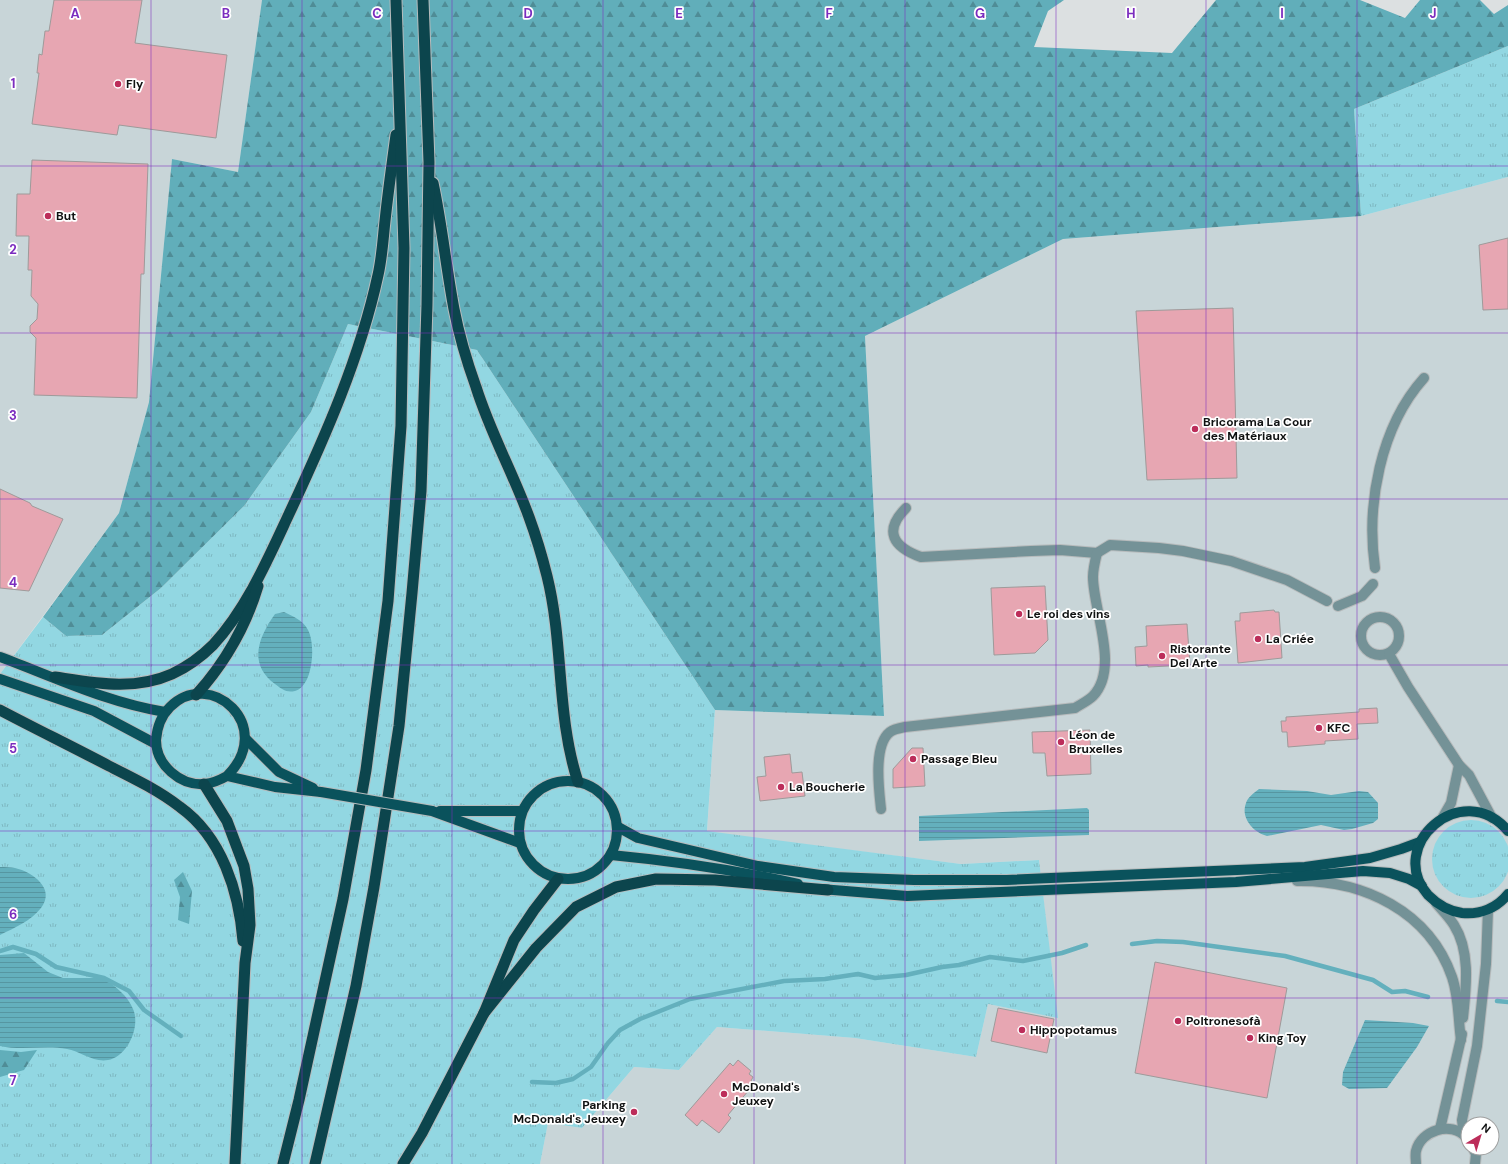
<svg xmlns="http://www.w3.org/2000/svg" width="1508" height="1164" viewBox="0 0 1508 1164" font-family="'DM Sans',sans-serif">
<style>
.built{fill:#c8d5d8;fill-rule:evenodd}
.grass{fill:url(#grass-tufts)}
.forest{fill:url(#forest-firs)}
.water{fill:url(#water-rules)}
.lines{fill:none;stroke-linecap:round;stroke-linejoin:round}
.stream{stroke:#64b0bd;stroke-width:4.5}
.building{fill:#e7a6b2;stroke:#9e9a9a}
.minor-casing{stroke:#b7bbbc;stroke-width:12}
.primary-casing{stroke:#b7bbbc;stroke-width:12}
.trunk-casing{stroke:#b7bbbc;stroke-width:13}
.minor{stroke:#749297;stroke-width:10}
.primary{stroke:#0a525c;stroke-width:10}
.trunk{stroke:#0c454d;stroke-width:11}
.primary-bridge-casing{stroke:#b7bbbc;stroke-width:12;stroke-linecap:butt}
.primary-bridge{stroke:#0a525c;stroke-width:10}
.grid{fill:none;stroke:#7b2cbf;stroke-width:1;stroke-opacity:0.55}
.poi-dot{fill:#bc2d5a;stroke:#fff;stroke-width:1.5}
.labels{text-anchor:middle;stroke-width:3.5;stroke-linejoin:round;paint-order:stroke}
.poi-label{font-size:12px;font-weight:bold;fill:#101212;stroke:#fff;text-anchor:start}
.grid-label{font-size:13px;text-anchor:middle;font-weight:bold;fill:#7b2cbf;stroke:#fff;stroke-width:3.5;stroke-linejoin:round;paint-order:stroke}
</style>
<defs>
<pattern id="grass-tufts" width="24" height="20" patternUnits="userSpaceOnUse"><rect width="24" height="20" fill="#92d7e2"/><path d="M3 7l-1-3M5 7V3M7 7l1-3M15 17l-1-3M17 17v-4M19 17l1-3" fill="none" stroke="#7db8c1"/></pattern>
<pattern id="forest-firs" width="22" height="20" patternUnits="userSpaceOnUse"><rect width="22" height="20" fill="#61aeba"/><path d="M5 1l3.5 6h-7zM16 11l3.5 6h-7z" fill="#4f8c96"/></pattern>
<pattern id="water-rules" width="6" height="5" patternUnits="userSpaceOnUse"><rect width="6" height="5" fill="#64b0bd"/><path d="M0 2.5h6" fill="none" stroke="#5696a1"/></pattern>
</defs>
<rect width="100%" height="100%" fill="#dce0e1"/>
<g class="built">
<polygon points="0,0 262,0 238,172 172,159 149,402 119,513 0,674"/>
<path d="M1508 177V1164H540L548 1123 582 1128 634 1067 679 1070 717 1027 855 1038 976 1057 988 1004 1057 1017 1039 860 961 864 707 832 715 710 884 716 865 336 1063 239 1361 216ZM1468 1124H1492V1148H1468Z"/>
</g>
<g class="grass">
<polygon points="1508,46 1508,177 1361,216 1354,109"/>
<polygon points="348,324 477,350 715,710 707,831 961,864 1039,860 1058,1018 988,1004 976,1057 855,1038 717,1027 679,1070 634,1067 582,1128 548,1123 540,1164 0,1164 0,674 43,617 66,636 102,635 161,588 244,506 311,412"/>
<circle cx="1471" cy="859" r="39"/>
</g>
<g class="forest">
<polygon points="262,0 1064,0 1048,11 1034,47 1172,53 1216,0 1360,0 1405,18 1420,0 1480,0 1494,14 1508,5 1508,46 1354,109 1361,216 1063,239 865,336 884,716 715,710 477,350 348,324 311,412 244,506 161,588 102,635 66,636 43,617 119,513 149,402 172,159 238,172"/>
<polygon points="183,872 192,891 189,924 178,920 180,897 174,880"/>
<polygon points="0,1050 21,1052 37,1050 24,1070 0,1077"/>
</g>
<g class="water">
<path d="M284 612C294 617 303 620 308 630 316 644 313 687 295 691 286 693 282 689 275 684 248 664 258 638 275 614Z"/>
<path d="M1259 789 1307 791 1331 795 1359 791 1368 792 1378 803V819L1373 823 1352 829 1344 830 1321 825 1267 836C1254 833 1240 818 1246 803 1248 797 1254 793 1259 789Z"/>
<polygon points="1087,808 1089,810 1089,835 919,841 919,816"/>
<path d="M0 867C5 867 11 867 15 868 33 872 56 889 41 908 31 921 14 928 0 935Z"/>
<path d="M24 953 48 972 63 978H104C115 986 128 996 133 1009 141 1027 127 1057 108 1060 94 1063 80 1051 67 1049 45 1045 22 1051 0 1046V955Z"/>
<polygon points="1365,1020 1413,1023 1429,1026 1417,1047 1387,1088 1349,1089 1342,1085 1343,1072"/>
</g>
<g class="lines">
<g class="stream">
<polyline points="1132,944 1157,941 1183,942 1285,956 1373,980 1392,992 1405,991 1428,997"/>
<polyline points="0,951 13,947 36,954 56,967 104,978 129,991 144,1010 181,1036"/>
<polyline points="1497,1001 1508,1002"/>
<polyline points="532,1082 556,1083 573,1079 591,1067 608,1043 620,1030 640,1019 690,999 784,981 825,979 858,974 875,978 906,975 942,967 959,965 990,957 1023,961 1062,953 1086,945"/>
</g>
</g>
<g class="building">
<polygon points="54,0 142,0 135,43 227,55 216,138 119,125 117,135 32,124 39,73 37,73 39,54 42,55 45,31 49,31"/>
<polygon points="32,160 148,164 144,274 141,274 137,398 34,395 36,338 30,332 30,326 37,319 38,304 31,296 32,270 28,270 29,236 16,236 17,194 30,194"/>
<polygon points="1508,238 1508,309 1483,310 1479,245"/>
<polygon points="1233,308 1237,478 1147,480 1136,311"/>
<polygon points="0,489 30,503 32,506 63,519 29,591 0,588"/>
<polygon points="1045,586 1048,640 1035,653 994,655 991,588"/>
<polygon points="1274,610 1275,612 1279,612 1282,658 1238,663 1235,621 1240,621 1240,613"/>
<polygon points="1187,624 1190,665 1148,667 1148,665 1136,666 1135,647 1147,646 1146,626"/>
<polygon points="1377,708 1378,723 1357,724 1358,739 1325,741 1325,744 1288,747 1287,732 1282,732 1281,721 1286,721 1286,717 1359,712 1359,709"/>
<polygon points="1090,730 1091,774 1047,776 1045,753 1033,753 1032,732"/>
<polygon points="912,748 923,748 925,786 893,788 893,769"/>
<polygon points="790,754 792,773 802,772 805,796 760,801 757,777 766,776 764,757"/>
<polygon points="1155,962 1287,988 1267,1098 1135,1073"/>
<polygon points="998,1008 1054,1019 1047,1053 991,1041"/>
<polygon points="738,1060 751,1071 749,1074 753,1077 751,1081 754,1084 728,1115 731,1118 719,1133 702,1120 697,1126 685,1115 730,1063 733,1066"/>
</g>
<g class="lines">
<g class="minor-casing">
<g id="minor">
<path d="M906 508C883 531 893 547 921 557L1031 551 1060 550 1097 553 1110 545 1159 548 1183 551 1231 561 1287 580 1327 601"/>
<path d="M1375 568C1366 505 1380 427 1424 378"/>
<polyline points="1338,606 1362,596 1373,584"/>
<circle cx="1380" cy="636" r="19"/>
<polyline points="1389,654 1408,687 1459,765 1469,775 1492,818"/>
<path d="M881 809C879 790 873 745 890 732 894 729 900 728 905 727L1075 708C1081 704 1088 701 1093 696 1120 668 1093 610 1093 577 1093 570 1095 561 1097 553"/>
<polyline points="1443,817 1451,803 1459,765"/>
<path d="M1297 881C1363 880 1429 911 1452 977 1459 997 1458 1019 1461 1040"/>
<path d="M1436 903C1442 910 1449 917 1454 925 1471 952 1466 988 1463 1018"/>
<polyline points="1440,1129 1462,1034"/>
<polyline points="1464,1135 1462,1120 1477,1046 1486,964 1488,910"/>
<polyline points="1473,1148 1476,1154 1475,1164"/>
<path d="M1416 1164C1416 1160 1415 1155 1416 1151 1421 1130 1451 1121 1466 1137"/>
</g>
</g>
<g class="primary-casing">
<g id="primary">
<path d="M0 657C54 677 108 703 165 712"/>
<polyline points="0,679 94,711 156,744"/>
<polyline points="246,739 279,772 313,788"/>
<path d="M227 776C277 726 210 667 170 707 161 716 157 727 156 740 156 765 180 786 205 784 213 783 220 780 227 776L275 787 321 792"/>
<circle cx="568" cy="830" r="49"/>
<polyline points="432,811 520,843"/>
<polyline points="440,811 522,811"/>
<polyline points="618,827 638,838 758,866 834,877 914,880 1007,880 1305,867 1370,858 1401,849 1420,842"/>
<path d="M1508 831C1462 777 1385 846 1428 895 1438 905 1448 911 1462 913 1480 915 1497 908 1508 894"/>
<path d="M611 855C674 861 736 870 798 884"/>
<polyline points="821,889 907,896 1236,882 1363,871 1390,873 1409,879 1422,886"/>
</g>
</g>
<g class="trunk-casing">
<g id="trunk">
<path d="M433 183C442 225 446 267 454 309 459 335 467 362 476 387 490 432 513 473 529 517 536 536 542 556 547 576 564 644 556 715 578 782"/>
<path d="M55 677C95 683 134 691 172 674 187 667 202 656 213 645 247 608 268 559 289 514 325 437 360 358 378 275 382 258 383 239 385 221 388 192 392 164 396 135"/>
<path d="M196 695C224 664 246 626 258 586"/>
<path d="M0 710C36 729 73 747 109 766 133 778 158 790 180 807 222 837 239 892 243 941"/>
<polyline points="204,784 227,821 244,866 248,889 250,925 245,963 235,1164"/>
<polyline points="484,1013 536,948 576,907 616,887 656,879 715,880 828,890"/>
<polyline points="283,1164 299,1100 343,899 366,770 388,601 401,426 404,248 396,0"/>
<polyline points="315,1164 356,986 374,887 399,726 412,593 421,491 427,305 429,162 423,0"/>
<polyline points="403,1164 422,1133 484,1013 514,940 534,910 558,879"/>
</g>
</g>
<use href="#minor" class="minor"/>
<use href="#primary" class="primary"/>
<use href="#trunk" class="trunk"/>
<g class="primary-bridge-casing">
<polyline id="primary-bridge" points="321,792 432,811"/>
</g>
<use href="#primary-bridge" class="primary-bridge"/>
</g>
<path class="grid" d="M151 0V1164M302 0V1164M452 0V1164M603 0V1164M754 0V1164M905 0V1164M1056 0V1164M1206 0V1164M1357 0V1164M0 166H1508M0 333H1508M0 499H1508M0 665H1508M0 831H1508M0 998H1508"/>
<g class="poi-dot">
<circle cx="118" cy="84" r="4"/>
<circle cx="48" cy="216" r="4"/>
<circle cx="1195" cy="429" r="4"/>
<circle cx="1019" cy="614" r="4"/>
<circle cx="1258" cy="639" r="4"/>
<circle cx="1162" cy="656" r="4"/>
<circle cx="1319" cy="728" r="4"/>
<circle cx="1061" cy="742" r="4"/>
<circle cx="913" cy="759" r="4"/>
<circle cx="781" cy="787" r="4"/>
<circle cx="1178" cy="1021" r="4"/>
<circle cx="1022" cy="1030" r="4"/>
<circle cx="1250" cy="1038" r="4"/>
<circle cx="724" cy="1094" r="4"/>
<circle cx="634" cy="1112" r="4"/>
</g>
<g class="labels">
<g class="poi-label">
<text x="126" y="88">Fly</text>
<text x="56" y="220">But</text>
<text x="1203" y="426">Bricorama La Cour<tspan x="1203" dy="14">des Matériaux</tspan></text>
<text x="1027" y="618">Le roi des vins</text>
<text x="1266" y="643">La Criée</text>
<text x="1170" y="653">Ristorante<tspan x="1170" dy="14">Del Arte</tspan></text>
<text x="1327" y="732">KFC</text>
<text x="1069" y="739">Léon de<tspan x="1069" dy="14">Bruxelles</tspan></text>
<text x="921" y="763">Passage Bleu</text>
<text x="789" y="791">La Boucherie</text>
<text x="1186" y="1025">Poltronesofà</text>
<text x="1030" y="1034">Hippopotamus</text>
<text x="1258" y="1042">King Toy</text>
<text x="732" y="1091">McDonald's<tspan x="732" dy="14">Jeuxey</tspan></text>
<text x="626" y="1109" text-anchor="end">Parking<tspan x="626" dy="14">McDonald's Jeuxey</tspan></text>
</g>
</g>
<g class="grid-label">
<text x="75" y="18">A</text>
<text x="226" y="18">B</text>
<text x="377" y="18">C</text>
<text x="528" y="18">D</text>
<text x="679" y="18">E</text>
<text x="829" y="18">F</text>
<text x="980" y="18">G</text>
<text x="1131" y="18">H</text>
<text x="1282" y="18">I</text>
<text x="1433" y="18">J</text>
<text x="13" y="88">1</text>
<text x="13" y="254">2</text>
<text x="13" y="420">3</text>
<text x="13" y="587">4</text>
<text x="13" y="753">5</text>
<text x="13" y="919">6</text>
<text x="13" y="1085">7</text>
</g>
<g transform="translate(1480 1136) rotate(38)"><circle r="19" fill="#ffffff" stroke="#9fa0a0"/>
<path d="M0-3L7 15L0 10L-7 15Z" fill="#bc2d5a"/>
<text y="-6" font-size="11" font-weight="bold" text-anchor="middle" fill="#101212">N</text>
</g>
</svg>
